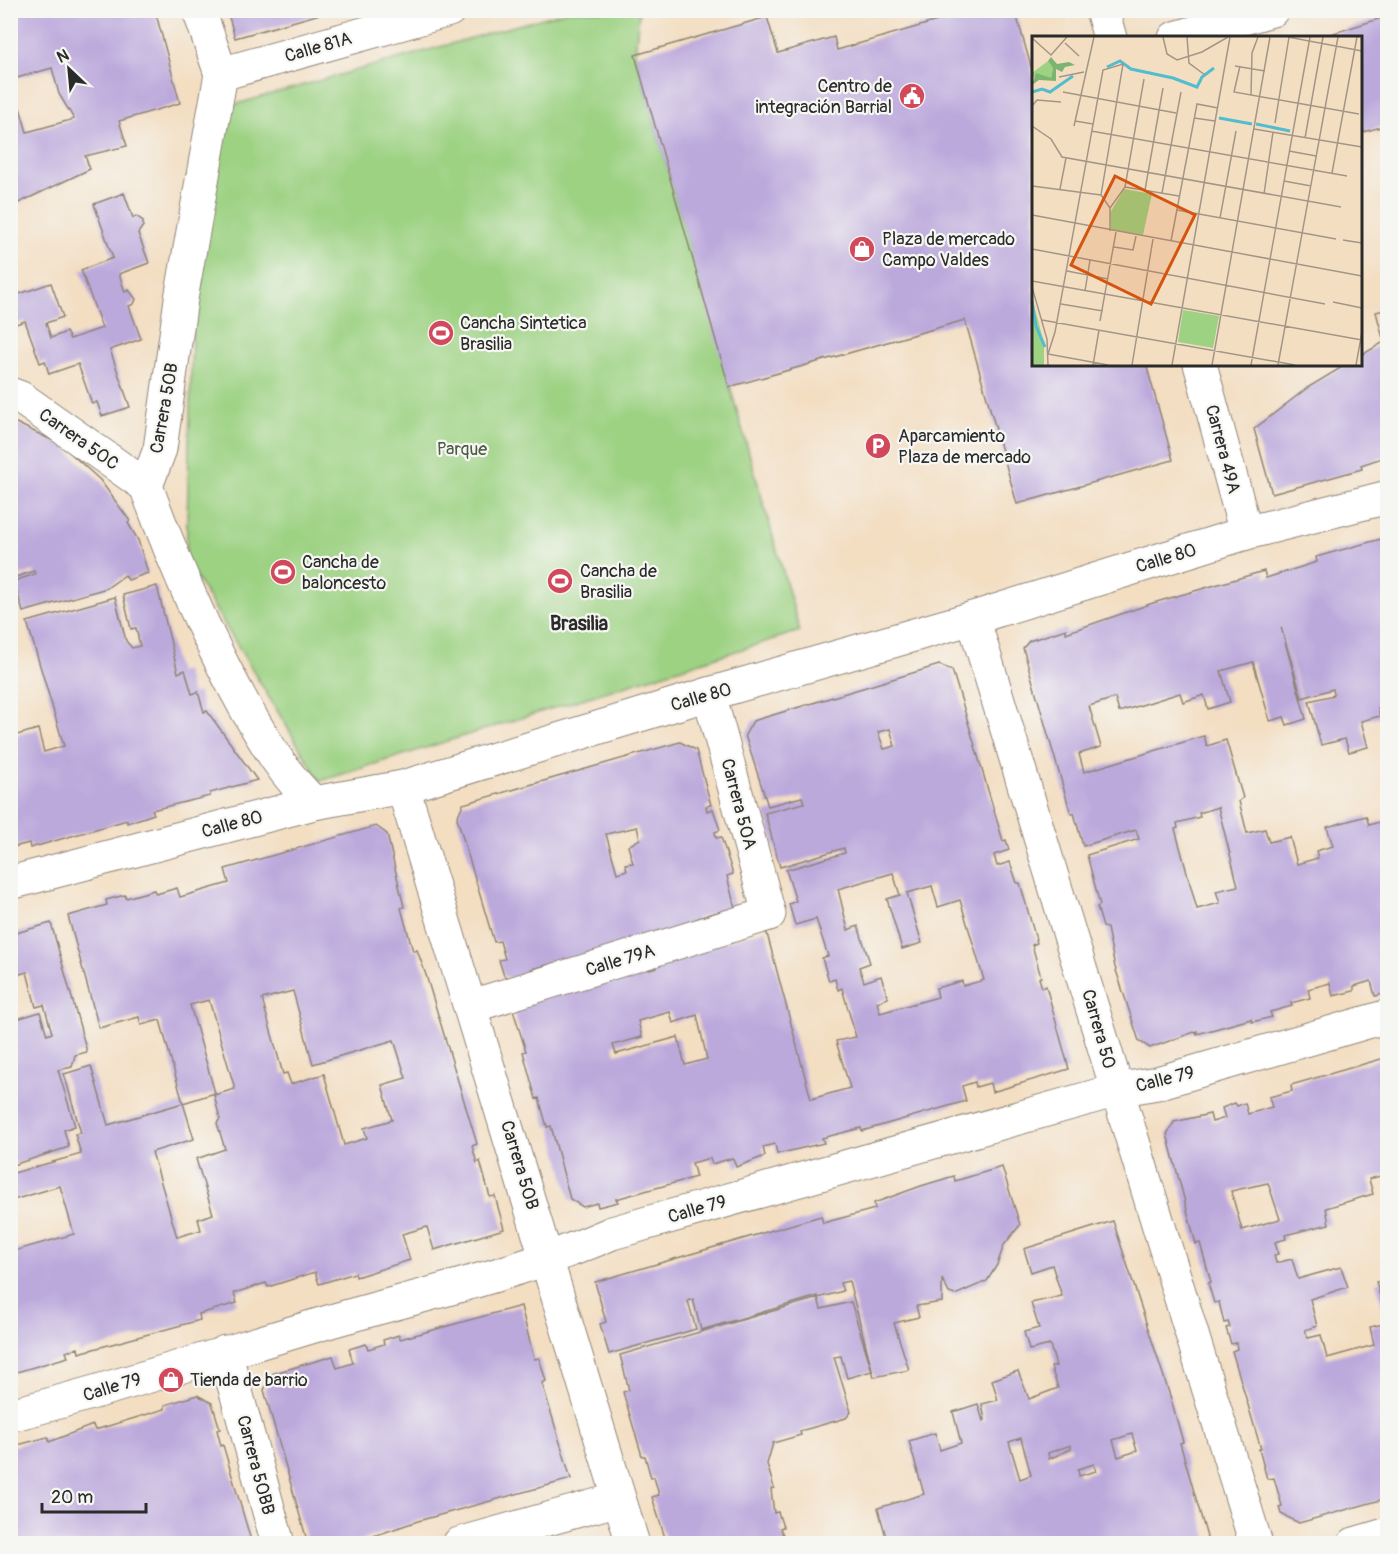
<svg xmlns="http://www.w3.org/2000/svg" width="1398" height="1554" viewBox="0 0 1398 1554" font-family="Pangolin,sans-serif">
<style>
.green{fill:#9dd283;stroke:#647e57;stroke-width:1.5}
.building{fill:#bca9dc;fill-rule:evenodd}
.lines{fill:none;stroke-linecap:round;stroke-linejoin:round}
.minor-casing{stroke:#8f8476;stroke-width:35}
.minor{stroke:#fff;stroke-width:33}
.labels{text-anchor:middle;stroke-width:4.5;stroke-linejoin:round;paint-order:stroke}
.street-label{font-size:18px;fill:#2b2b2b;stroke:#f6f6f2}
.poi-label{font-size:18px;fill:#2b2b2b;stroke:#f6f6f2;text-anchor:start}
.park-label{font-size:18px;fill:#4d5d45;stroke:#f6f6f2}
.neighbourhood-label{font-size:20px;font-weight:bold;fill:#2b2b2b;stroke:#f6f6f2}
.inset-river{fill:none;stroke:#52bdcf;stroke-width:3}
.inset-road{fill:none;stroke:#a39686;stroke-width:1.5}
.view{fill:#d5540f;fill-opacity:0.15;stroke:#d5540f;stroke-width:3}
.inset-edge{fill:none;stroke:#2b2b2b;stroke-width:3}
</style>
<rect width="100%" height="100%" fill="#f6f6f2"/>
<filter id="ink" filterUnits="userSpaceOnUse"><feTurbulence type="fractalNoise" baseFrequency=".0167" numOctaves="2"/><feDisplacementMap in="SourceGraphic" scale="12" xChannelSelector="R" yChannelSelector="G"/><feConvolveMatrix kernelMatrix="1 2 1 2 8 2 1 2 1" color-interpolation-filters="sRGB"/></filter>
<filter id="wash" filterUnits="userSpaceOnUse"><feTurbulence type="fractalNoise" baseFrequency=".008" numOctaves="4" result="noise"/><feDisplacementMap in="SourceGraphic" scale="24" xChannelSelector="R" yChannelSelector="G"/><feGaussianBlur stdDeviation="1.35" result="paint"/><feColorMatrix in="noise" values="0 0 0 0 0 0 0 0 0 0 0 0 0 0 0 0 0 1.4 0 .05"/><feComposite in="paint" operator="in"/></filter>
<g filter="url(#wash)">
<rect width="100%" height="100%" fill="#f3dec2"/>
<polygon class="green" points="568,11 639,11 635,55 800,631 320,781 186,561 193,300 222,108"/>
<g id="blocks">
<g class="building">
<polygon points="10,10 155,10 180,103 119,121 127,146 85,156 90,169 10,207 10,111 20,108 27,132 74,119 59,94 52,68 10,80"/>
<polygon points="227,10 331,10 331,11 235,38"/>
<polygon points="975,10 1015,10 1034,77 1034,364 1146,364 1173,460 1017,504 965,320 729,387 635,55 767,17 778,53 834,37 837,50"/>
<polygon points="1388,16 1388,125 1360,133 1360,38 1321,37"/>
<polygon points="124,193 133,218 136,216 143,221 143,226 138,233 149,263 119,274 125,292 129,290 136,299 134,304 129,306 141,339 110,350 130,407 102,416 97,402 92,404 78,364 49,374 45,361 40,363 25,321 10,326 10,280 16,295 51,283 63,317 46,323 51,338 66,332 70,339 102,328 81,270 113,258 94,204"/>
<polygon points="1388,309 1388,456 1361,465 1362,469 1272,494 1254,429 1307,388 1347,364 1360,364 1360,356 1384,342 1376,312"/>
<polygon points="10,420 70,449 68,451 100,480 130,521 128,523 138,540 148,573 128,580 125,575 107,588 23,612 14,581 35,574 34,571 16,577 10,560"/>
<path d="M1388 537V705L1378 708 1380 716 1361 721 1368 747 1349 752 1345 739 1321 745 1309 701 1334 695 1333 689 1302 698 1281 627 1306 719 1287 725 1284 717 1270 721 1253 662 1221 671 1230 702 1208 709 1204 695 1183 702 1180 693 1119 712 1115 698 1089 706 1101 747 1079 754 1084 772 1204 736 1207 746 1226 740 1243 798 1239 801 1247 833 1265 829 1269 842 1290 837 1297 864 1318 858 1316 851 1333 846 1327 827 1366 816 1369 825 1388 819V993L1375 996 1371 981 1354 986V991L1333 996 1330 983 1308 989 1310 998 1291 1003 1292 1006 1270 1012 1272 1017 1252 1022 1251 1019 1197 1034V1031L1150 1048 1139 1041 1115 967 1107 928 1103 927 1097 907 1100 905 1087 855 1139 839 1136 830 1083 846 1074 813 1071 814 1023 648 1029 641 1066 629V633L1153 603 1264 571 1266 578 1317 562 1316 557ZM1218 807 1238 886 1216 891 1220 903 1197 909 1175 829 1178 828 1177 823 1200 817 1199 813Z"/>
<polygon points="157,586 178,673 185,670 192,694 198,692 204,712 207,711 257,780 210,793 210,796 152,810 154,814 127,823 127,820 30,848 29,843 10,848 10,737 38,729 44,752 64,746 27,622 115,597 126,641 132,648 140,646 136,628 131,629 123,595"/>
<path d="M939 665 952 670 962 702 1003 841 1006 840 1009 850 994 855 997 866 1010 862 1017 883H1020L1037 943 1032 945 1041 977 1039 978 1042 988 1046 986 1069 1069 992 1092 990 1083 976 1087 975 1082 962 1086 966 1101 862 1131 861 1128 822 1138 824 1143 777 1154 775 1144 763 1147 765 1156 736 1167 733 1158 712 1164 710 1158 692 1163 696 1177 616 1199 618 1202 598 1207 597 1203 583 1207 570 1199 551 1126 547 1127 539 1098 536 1099 523 1052 526 1051 512 1007 647 965 649 970 657 968 655 962 766 930 811 1099 850 1088 836 1041 856 1037 842 988 838 990 835 979 829 981 822 958 828 956 816 919 795 925 789 904 796 901 786 870 845 853 844 848 780 867 765 813 804 803 802 797 768 806 745 735 753 721ZM890 729 895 746 884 749 878 732ZM893 873 900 895 887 899 902 949 922 943 907 893 932 886 938 907 960 900 984 980 963 986 962 981 936 988 938 997 880 1013 877 1002 888 998 881 976 864 982 859 967 870 963 858 926 848 930 838 889ZM670 1012 673 1023 697 1015 707 1059 685 1065 678 1037 616 1054 613 1045 642 1037 638 1021Z"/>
<path d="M680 742 696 750 711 805 706 806 707 811 713 809 720 830 715 832 716 838 721 837 733 874 727 876 735 908 710 914 696 919 697 922 556 967 555 963 531 969V973L512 979 504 976 499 960 505 959 500 941 494 942 457 818 463 804ZM637 827 640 839 628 846 633 863 625 864 627 870 617 873 606 834Z"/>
<path d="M376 826 387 834 404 907 401 908 413 951 417 950 426 975 471 1124 477 1144 472 1146 477 1163 480 1161 490 1197 495 1196 504 1229 434 1250 427 1227 402 1234 410 1260 356 1277 355 1273 319 1284 315 1272 268 1287 266 1283 234 1293 237 1303 199 1314 200 1320 79 1353 78 1348 66 1352 68 1357 10 1374V1252L74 1234 60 1186 10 1201V1174L81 1154 75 1134 81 1133 64 1074 91 1066 108 1125 183 1103 194 1139 152 1152 177 1237 201 1230 198 1219 213 1214 196 1159 225 1149 217 1123 220 1119 214 1095 235 1089 209 1000 190 1005 215 1093 183 1103 160 1020 141 1025 139 1017 99 1028 68 916 107 905 106 900 125 895 126 898 154 890 156 894 177 888 180 897 229 883 225 869ZM293 991 313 1064 394 1040 406 1078 382 1085 392 1120 364 1128 367 1138 344 1145 324 1074 291 1084 287 1073 283 1074 262 999Z"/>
<polygon points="51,923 87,1052 75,1055 72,1067 58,1070 75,1126 64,1130 69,1147 10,1166 10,1021 40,1012 47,1035 52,1033 44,1005 36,1007 27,972 10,977 10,931 15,930 16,933"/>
<path d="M1388 1057V1174L1369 1179 1373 1194 1326 1208 1329 1224 1285 1235 1286 1239 1275 1242 1278 1254 1274 1255 1276 1263 1292 1259 1298 1279 1341 1267 1348 1287 1310 1299 1317 1326 1305 1330 1308 1338 1321 1335 1327 1358 1374 1345 1370 1327 1388 1323V1498L1299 1523 1281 1514 1279 1507 1282 1506 1274 1478 1267 1479 1259 1449H1261L1232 1351 1237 1349 1236 1343 1231 1344 1226 1328 1230 1327 1228 1322 1224 1323 1219 1302 1214 1303 1208 1283 1211 1282 1200 1243 1196 1244 1167 1134 1174 1122 1210 1114 1212 1122 1225 1118 1222 1108 1235 1103 1237 1106 1245 1103 1248 1114 1272 1107 1269 1097 1292 1091 1291 1085ZM1268 1183 1280 1219 1242 1230 1231 1191Z"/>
<polygon points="1002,1167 1020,1225 1004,1245 997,1265 987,1281 955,1295 949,1293 942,1279 942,1302 916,1306 919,1317 894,1323 909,1370 874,1377 849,1281 840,1283 843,1291 818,1298 821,1309 851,1302 872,1371 847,1378 841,1356 834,1357 851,1412 846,1418 800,1431 801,1435 773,1443 767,1464 774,1488 771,1489 774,1513 778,1512 783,1527 780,1528 787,1544 667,1544 652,1497 659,1495 654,1477 651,1478 645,1456 642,1456 623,1392 629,1390 620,1355 818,1298 818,1296 701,1330 693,1299 688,1301 696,1329 609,1354 600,1324 606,1322 595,1282 821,1216 823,1223 875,1209 874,1203 921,1186 954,1176 955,1181"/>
<path d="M1113 1221 1171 1399 1183 1442 1180 1443 1207 1537 1200 1544H888L878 1508 924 1494 909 1441 935 1433 940 1450 961 1443 953 1412 978 1404 983 1421 985 1420 982 1404 998 1400 992 1380 1018 1371 1029 1399 1058 1388 1051 1367 1056 1366 1050 1345 1029 1350 1024 1332 1039 1328 1031 1303 1062 1296 1052 1265 1031 1272 1024 1249ZM1132 1434 1137 1451 1118 1457 1113 1440ZM1021 1438 1031 1475 1020 1479 1009 1442ZM1071 1445V1449L1049 1459 1048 1453ZM1094 1464 1096 1471 1079 1476 1078 1469Z"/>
<polygon points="1388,1279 1388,1322 1387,1322 1376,1282"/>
<polygon points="521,1306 534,1359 539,1358 546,1381 542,1383 571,1479 418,1521 350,1544 308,1544 264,1390 272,1374 333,1356 337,1368 353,1363 349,1349 366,1344 368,1349 384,1344 383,1340 399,1335 400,1339"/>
<polygon points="197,1395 212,1403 220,1429 217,1430 221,1446 223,1445 252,1544 10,1544 10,1447 48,1437 49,1442 93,1425 95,1430 165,1409 165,1405"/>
<polygon points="564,1539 573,1540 580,1544 549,1544"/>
</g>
</g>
</g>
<g filter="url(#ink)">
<use href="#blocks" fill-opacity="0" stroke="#8f8476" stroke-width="1.5"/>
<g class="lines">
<g class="minor-casing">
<g id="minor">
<path d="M199 10 221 74 181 299 160 449 146 486C174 563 205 635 245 707 265 742 284 775 314 803"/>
<polyline points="1102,10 1110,38"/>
<polyline points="1175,38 1272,10"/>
<polyline points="221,74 449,10"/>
<polyline points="1200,364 1246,533"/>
<polyline points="10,394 21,398 146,486"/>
<polyline points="973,618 1256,1544"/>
<polyline points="403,787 633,1544"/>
<polyline points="10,883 314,803 403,787 709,694 973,618 1246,533 1388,497"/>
<polyline points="472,1006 769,914 709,694"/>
<polyline points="225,1352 278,1544"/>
<path d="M10 1415C121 1387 229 1351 338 1319 430 1293 524 1272 612 1233L1117 1090 1157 1083 1388 1016"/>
<polyline points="459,1544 619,1499"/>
<polyline points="1354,1544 1388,1534"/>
</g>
</g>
<use href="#minor" class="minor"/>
</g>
</g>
<defs>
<g id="civic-disc" transform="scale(1.35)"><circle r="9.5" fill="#d1495b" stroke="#f6f6f2"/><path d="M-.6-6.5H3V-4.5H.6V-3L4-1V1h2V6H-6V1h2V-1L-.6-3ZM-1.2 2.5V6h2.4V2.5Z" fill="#fff"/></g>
<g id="shop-disc" transform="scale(1.35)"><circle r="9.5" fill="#d1495b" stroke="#f6f6f2"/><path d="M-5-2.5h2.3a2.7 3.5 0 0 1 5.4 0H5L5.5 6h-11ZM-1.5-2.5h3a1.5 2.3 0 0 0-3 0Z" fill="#fff"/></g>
<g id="stadium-disc" transform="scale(1.35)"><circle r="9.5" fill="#d1495b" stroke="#f6f6f2"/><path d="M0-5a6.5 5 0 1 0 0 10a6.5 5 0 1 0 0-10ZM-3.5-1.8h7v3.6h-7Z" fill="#fff"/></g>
<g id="parking-disc" transform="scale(1.35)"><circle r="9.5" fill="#d1495b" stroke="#f6f6f2"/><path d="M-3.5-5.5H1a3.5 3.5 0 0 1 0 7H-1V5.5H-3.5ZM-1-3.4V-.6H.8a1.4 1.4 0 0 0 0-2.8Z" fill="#fff"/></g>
</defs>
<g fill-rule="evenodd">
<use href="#civic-disc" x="912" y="96"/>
<use href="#shop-disc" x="862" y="249"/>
<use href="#stadium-disc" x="441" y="333"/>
<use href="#parking-disc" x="878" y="446"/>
<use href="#stadium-disc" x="283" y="572"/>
<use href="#stadium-disc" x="560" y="581"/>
<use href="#shop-disc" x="171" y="1380"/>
</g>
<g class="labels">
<g class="street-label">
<text transform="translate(318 47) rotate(-16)" y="6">Calle 81A</text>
<text transform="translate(164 408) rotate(-80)" y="6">Carrera 50B</text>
<text transform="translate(79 439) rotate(35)" y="6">Carrera 50C</text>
<text transform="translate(1223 449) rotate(75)" y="6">Carrera 49A</text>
<text transform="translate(1166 558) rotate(-17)" y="6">Calle 80</text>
<text transform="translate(701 697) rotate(-16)" y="6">Calle 80</text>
<text transform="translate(739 804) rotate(75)" y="6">Carrera 50A</text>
<text transform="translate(232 824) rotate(-15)" y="6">Calle 80</text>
<text transform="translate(620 960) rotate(-17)" y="6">Calle 79A</text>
<text transform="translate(1099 1029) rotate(74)" y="6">Carrera 50</text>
<text transform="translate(1165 1079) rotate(-14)" y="6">Calle 79</text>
<text transform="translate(520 1165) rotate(73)" y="6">Carrera 50B</text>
<text transform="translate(697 1209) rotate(-16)" y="6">Calle 79</text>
<text transform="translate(112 1387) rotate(-17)" y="6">Calle 79</text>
<text transform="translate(256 1465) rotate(75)" y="6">Carrera 50BB</text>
</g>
<g class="poi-label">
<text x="892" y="92" text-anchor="end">Centro de<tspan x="892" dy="21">integración Barrial</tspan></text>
<text x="882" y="245">Plaza de mercado<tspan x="882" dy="21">Campo Valdes</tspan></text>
<text x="460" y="329">Cancha Sintetica<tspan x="460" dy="21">Brasilia</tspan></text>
<text x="898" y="442">Aparcamiento<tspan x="898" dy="21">Plaza de mercado</tspan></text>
<text x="302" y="568">Cancha de<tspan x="302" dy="21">baloncesto</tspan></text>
<text x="580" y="577">Cancha de<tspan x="580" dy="21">Brasilia</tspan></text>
<text x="190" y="1386">Tienda de barrio</text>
</g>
<g class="park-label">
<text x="462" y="455">Parque</text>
</g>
<g class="neighbourhood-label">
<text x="579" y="630">Brasilia</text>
</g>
</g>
<g transform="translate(1032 36)">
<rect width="330" height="330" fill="#f3dec2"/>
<path d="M16 25 21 32 19 42 0 41V37ZM92 153 120 158 111 199 79 194 78 177ZM0 262 12 307V329H0ZM151 274 187 280 181 312 146 306Z" fill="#9dd283"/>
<path d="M19 21 25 28 37 26 43 29 33 31 30 36 24 33V45L7 44 0 49 4 37 19 42 21 32 16 25Z" fill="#7eb471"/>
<path class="inset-river" d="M75 31 88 25 99 33 141 42 165 51 170 41 182 32M0 56 10 53 18 56 41 40M187 82 220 88M224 88 258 95M0 265 4 290 13 311"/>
<path class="inset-road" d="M131 1 135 18 145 24 170 16 196 1M155 1 157 27 173 39M256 1 330 15M0 2 19 19 35 1M33 7 47 20M203 30 233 35M208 30 202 56 327 78M27 41 52 36M31 56 144 77M219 59 220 17 226 1M0 70 5 64 29 66M162 82 183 85M43 85 61 88M243 87 257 1M0 90 19 103 30 121 309 171M42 90 62 1M222 93 330 111M59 95 315 140M273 102 291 1M257 115 284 120M300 137 325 1M252 145 279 150M0 150 69 159M93 151 147 160M28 153 34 122M113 154 131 52M130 157 149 56M232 158 241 96M145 174 304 203M0 179 330 240M188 182 204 95M78 195V172L93 151 112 43M0 200V247M311 204 330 207M139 205 165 68 186 72M82 211 101 214 104 200M0 213 293 268M35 235 76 243M0 245 330 304M0 251 15 303 16 329M53 255 58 224M301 266 330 272M29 268 71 275M10 284 263 329M68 285 84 196M16 318 23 296 71 34 91 28 69 159 78 172M16 318 76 329M61 329 67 294M100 329 121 203M140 329 198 1M180 329 238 1M219 329 278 1M246 329 306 1M324 329 330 296"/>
<path class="view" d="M83 140 163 179 119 268 39 229Z"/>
<rect width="330" height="330" class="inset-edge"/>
</g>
<rect width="1398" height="1554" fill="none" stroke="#f6f6f2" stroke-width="36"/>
<g transform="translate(69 69) rotate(334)" stroke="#f6f6f2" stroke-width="4.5" paint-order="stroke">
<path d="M0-4.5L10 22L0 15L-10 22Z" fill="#2b2b2b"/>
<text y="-9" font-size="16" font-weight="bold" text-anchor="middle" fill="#2b2b2b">N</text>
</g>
<path d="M42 1503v9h104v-9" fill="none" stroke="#2b2b2b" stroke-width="3"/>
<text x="51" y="1503" font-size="18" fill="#2b2b2b" stroke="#f6f6f2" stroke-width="4.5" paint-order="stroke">20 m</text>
</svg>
